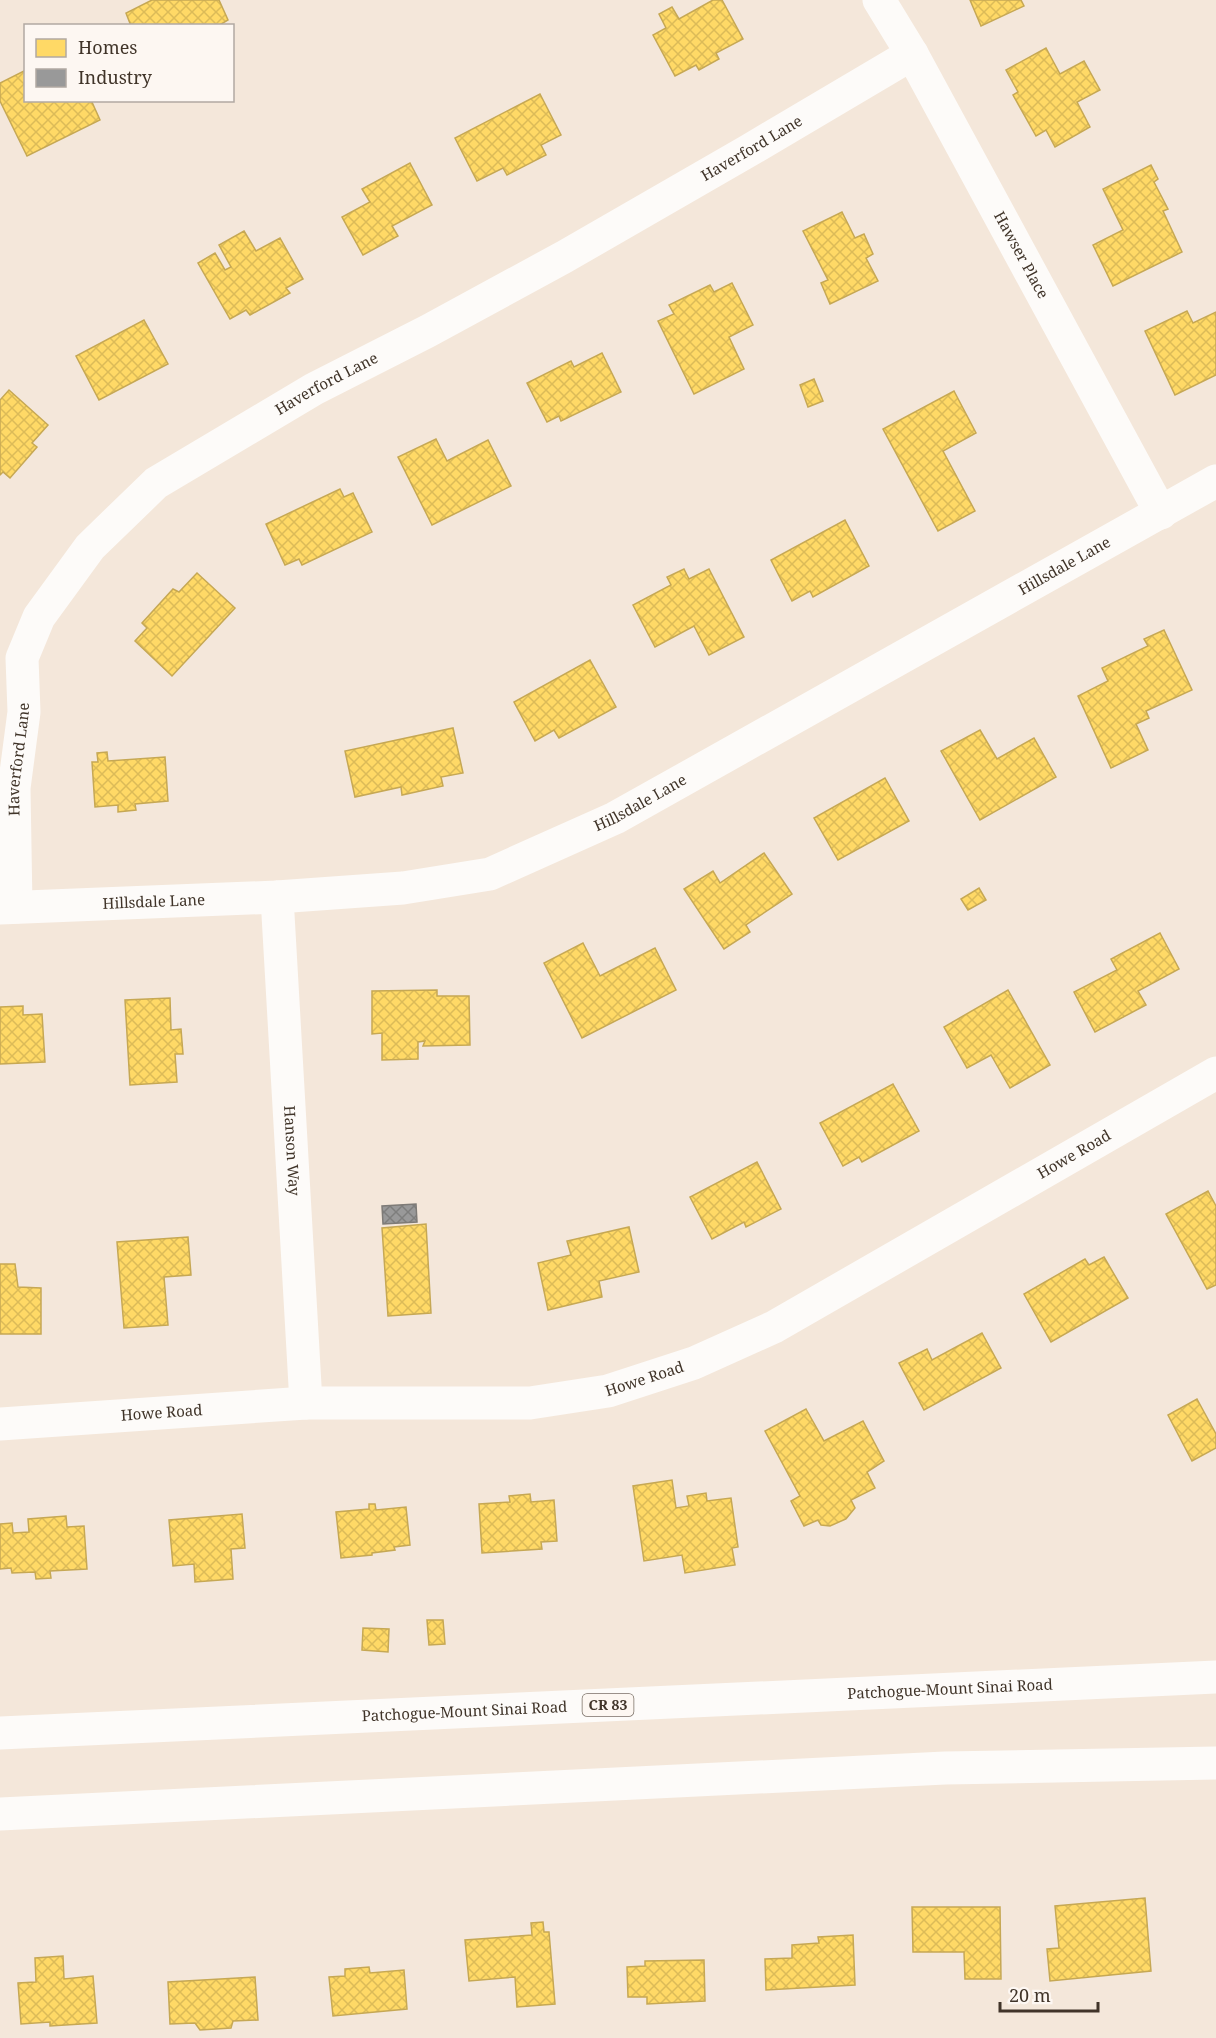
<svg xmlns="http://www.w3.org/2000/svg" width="1216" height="2038" viewBox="0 0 1216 2038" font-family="'Noto Serif',serif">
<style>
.homes{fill:url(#homes-cross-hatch);stroke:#c6a854;stroke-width:1.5}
.industry{fill:url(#industry-cross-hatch);stroke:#7e7b77;stroke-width:1.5}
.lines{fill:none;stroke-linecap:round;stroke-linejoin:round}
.minor{stroke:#fdfbf9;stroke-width:33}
.trunk{stroke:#fdfbf9;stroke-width:33}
.labels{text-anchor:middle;stroke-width:6;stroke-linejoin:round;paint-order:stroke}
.shield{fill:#fdf7f2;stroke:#796e65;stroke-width:1.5}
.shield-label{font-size:14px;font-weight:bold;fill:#403429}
.street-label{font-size:15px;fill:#403429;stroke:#fdf7f2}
</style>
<defs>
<pattern id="homes-cross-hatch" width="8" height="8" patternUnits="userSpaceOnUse" patternTransform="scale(1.5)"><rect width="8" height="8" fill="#ffd966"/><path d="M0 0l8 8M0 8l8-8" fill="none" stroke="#dcbb58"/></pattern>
<pattern id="industry-cross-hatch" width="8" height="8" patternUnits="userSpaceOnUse" patternTransform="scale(1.5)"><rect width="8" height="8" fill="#999"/><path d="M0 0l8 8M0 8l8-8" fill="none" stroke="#7e7e7d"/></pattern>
</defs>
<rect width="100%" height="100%" fill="#f4e7da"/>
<g class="homes">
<polygon points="152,0 219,0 228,20 218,26 131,26 126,13"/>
<polygon points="713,0 722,0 743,39 716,53 719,59 699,70 696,65 675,76 653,35 666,28 659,14 672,7 679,19"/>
<polygon points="970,0 1021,0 1024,6 981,26"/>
<polygon points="1046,48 1060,74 1084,61 1100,90 1077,102 1090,127 1055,147 1046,130 1036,136 1013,95 1018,92 1006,70"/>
<polygon points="26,70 26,100 91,100 100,120 27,156 0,101 0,83"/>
<polygon points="540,94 561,135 541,145 546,155 507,175 503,168 477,181 455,138"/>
<polygon points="410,163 432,205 392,226 398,236 363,255 342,217 370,202 362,189"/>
<polygon points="1151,165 1158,179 1154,182 1168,209 1163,211 1182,252 1113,286 1093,245 1123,230 1103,189"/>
<polygon points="842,212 855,238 864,234 873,254 866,258 878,281 830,304 821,283 828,280 803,231"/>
<polygon points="244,231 256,251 280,238 303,279 286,288 290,293 250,315 246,310 230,319 198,263 215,253 225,270 231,267 219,245"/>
<polygon points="732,283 753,325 729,337 744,369 694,394 658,321 674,314 669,305 710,285 714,292"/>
<polygon points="1187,311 1193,323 1216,312 1216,375 1175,395 1145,331"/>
<polygon points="144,320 168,364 99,400 76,356"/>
<polygon points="602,353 621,392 561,421 559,416 547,422 527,383 571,361 574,367"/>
<polygon points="814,379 823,401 808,407 800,385"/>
<polygon points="9,390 48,425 32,443 37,447 10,478 3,472 0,475 0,400"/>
<polygon points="954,391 976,433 943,451 975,511 938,531 883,429"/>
<polygon points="436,439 447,461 488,440 511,486 432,525 398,457"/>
<polygon points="340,489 344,497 353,493 372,532 302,565 299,559 285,565 266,524"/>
<polygon points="845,520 869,566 813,597 810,591 792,601 771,560"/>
<polygon points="684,569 689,579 709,569 744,637 709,655 694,626 655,647 633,605 671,585 667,577"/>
<polygon points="197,573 235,608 172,676 135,641 147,628 142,623 173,589 179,592"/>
<polygon points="1164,630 1192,690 1146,711 1149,718 1136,724 1148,750 1111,768 1078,696 1108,681 1102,668 1148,646 1144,639"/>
<polygon points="590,660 616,707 559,738 554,730 535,741 514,702"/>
<polygon points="453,728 463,773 441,777 443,786 402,795 401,787 355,797 345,751"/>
<polygon points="980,730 997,759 1034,738 1056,777 980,820 941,751"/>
<polygon points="107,752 108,761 165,757 168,801 135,804 136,810 118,812 118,805 95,807 92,762 98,762 97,753"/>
<polygon points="885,778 909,821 838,860 814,818"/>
<polygon points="764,853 792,894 746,925 750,932 724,949 684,889 713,871 720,883"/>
<polygon points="979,888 986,900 968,910 961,899"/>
<polygon points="1160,933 1179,969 1138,991 1146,1005 1095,1032 1074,992 1117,970 1111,959"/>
<polygon points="583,943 600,976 655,948 676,990 582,1038 544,963"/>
<polygon points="437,990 437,996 469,996 470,1045 423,1046 425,1041 418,1042 418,1059 382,1060 382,1033 372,1034 372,991"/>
<polygon points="1008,990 1050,1065 1010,1088 991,1055 967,1068 944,1027"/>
<polygon points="170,998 171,1030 181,1029 183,1054 175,1054 177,1082 130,1085 125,1000"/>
<polygon points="23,1006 23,1015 42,1014 45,1062 0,1064 0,1007"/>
<polygon points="893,1084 919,1131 862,1162 859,1157 843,1166 820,1123"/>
<polygon points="757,1162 781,1209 746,1227 744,1222 712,1239 690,1197"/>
<polygon points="1208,1191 1216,1206 1216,1285 1207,1289 1166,1214"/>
<polygon points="426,1224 431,1313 388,1316 382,1228"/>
<polygon points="629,1227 639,1272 599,1281 602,1297 548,1310 538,1263 571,1255 567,1241"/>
<polygon points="188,1237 191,1275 164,1277 168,1325 124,1328 117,1242"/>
<polygon points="1104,1257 1128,1298 1051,1342 1024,1294 1085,1259 1089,1265"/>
<polygon points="0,1264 15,1264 18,1287 41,1288 41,1334 0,1334"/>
<polygon points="982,1333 1001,1368 924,1410 899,1363 927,1349 932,1360"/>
<polygon points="1197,1399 1216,1434 1216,1448 1192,1461 1168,1415"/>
<polygon points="806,1409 824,1441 863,1421 884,1461 867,1472 875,1488 851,1500 855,1508 846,1519 830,1526 821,1525 818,1520 804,1526 791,1501 800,1496 765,1431"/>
<polygon points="672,1480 676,1508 689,1506 687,1496 706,1493 707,1501 731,1498 738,1547 732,1548 735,1565 685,1573 682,1555 644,1561 633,1486"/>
<polygon points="530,1494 531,1502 554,1500 557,1541 541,1542 542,1549 482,1553 479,1504 510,1502 509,1496"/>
<polygon points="369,1504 375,1504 376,1510 406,1507 410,1545 394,1547 395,1550 372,1553 372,1555 341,1558 336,1512 369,1509"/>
<polygon points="242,1514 245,1548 231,1549 233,1579 195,1582 194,1564 173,1566 169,1520"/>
<polygon points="66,1516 67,1527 84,1526 87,1569 50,1571 51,1578 36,1579 35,1572 12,1573 11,1568 0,1569 0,1524 12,1523 13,1533 29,1532 28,1519"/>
<polygon points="427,1620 443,1620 445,1644 429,1645"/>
<polygon points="363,1628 389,1629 388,1652 362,1650"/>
<polygon points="1145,1898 1151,1971 1050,1981 1047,1949 1059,1948 1055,1906"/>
<polygon points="912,1907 1000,1907 1001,1979 965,1979 964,1952 913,1952"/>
<polygon points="543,1922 544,1932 549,1932 555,2004 517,2007 515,1977 469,1981 465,1940 532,1935 531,1923"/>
<polygon points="853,1935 855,1985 766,1990 765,1959 792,1958 792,1945 819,1943 818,1937"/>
<polygon points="63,1956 64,1979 93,1976 97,2023 50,2026 50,2022 21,2024 18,1983 36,1982 35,1958"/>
<polygon points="704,1960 705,2001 647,2004 647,1997 628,1997 627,1967 645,1966 645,1961"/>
<polygon points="369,1967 370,1973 404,1970 407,2009 333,2016 329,1977 345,1976 345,1969"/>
<polygon points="255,1977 258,2020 233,2021 231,2028 200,2030 195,2023 170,2024 168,1982"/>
</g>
<polygon class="industry" points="416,1204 417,1222 383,1224 382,1206"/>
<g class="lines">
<g class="minor">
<path id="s1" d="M879 0 912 54 1161 513"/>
<path id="s2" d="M277 897 306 1403"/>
<path id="s3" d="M16 907 14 788 24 712 22 658 39 617 90 547 156 483 314 389 428 331 564 257 748 151 912 54"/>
<path id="s4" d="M0 908 277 897 403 888 490 874 615 818 1216 481"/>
<path id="s5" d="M0 1424 306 1403H530L608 1391 694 1363 774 1327 1216 1073"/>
</g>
<g class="trunk">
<path id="s6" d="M0 1733 1216 1677"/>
<polyline points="0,1814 945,1768 1216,1763"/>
</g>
</g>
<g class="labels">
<rect class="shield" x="582.5" y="1694" width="51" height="22" rx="4.5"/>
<g class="shield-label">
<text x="608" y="1710">CR 83</text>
</g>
<g class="street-label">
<text dy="5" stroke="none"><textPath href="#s3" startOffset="1156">Haverford Lane</textPath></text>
<text dy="5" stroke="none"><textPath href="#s1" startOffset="292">Hawser Place</textPath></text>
<text dy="5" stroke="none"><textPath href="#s3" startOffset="670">Haverford Lane</textPath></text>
<text dy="5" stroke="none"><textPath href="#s4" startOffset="1144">Hillsdale Lane</textPath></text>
<text dy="5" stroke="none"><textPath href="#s3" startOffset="148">Haverford Lane</textPath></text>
<text dy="5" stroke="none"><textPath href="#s4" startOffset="658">Hillsdale Lane</textPath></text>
<text dy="5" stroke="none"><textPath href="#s4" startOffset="154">Hillsdale Lane</textPath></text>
<text dy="5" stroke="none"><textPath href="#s2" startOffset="254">Hanson Way</textPath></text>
<text dy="5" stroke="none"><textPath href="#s5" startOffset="1134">Howe Road</textPath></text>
<text dy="5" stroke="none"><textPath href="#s5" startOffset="648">Howe Road</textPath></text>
<text dy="5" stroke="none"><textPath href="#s5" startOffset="162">Howe Road</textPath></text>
<text dy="5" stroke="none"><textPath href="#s6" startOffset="951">Patchogue-Mount Sinai Road</textPath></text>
<text dy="5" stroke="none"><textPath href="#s6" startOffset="465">Patchogue-Mount Sinai Road</textPath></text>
</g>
</g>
<rect x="24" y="24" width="210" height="78" fill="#fdf7f2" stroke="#b1a9a2" stroke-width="1.5"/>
<rect x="36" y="39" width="30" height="18" fill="#ffd966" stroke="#b1a9a2" stroke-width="1.5"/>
<text x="78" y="54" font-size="18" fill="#403429">Homes</text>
<rect x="36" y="69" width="30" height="18" fill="#999999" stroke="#b1a9a2" stroke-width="1.5"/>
<text x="78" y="84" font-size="18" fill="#403429">Industry</text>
<path d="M1000 2002v9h98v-9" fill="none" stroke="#403429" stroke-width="3"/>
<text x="1009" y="2002" font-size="18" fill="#403429" stroke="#fdf7f2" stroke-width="4.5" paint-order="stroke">20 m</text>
</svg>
